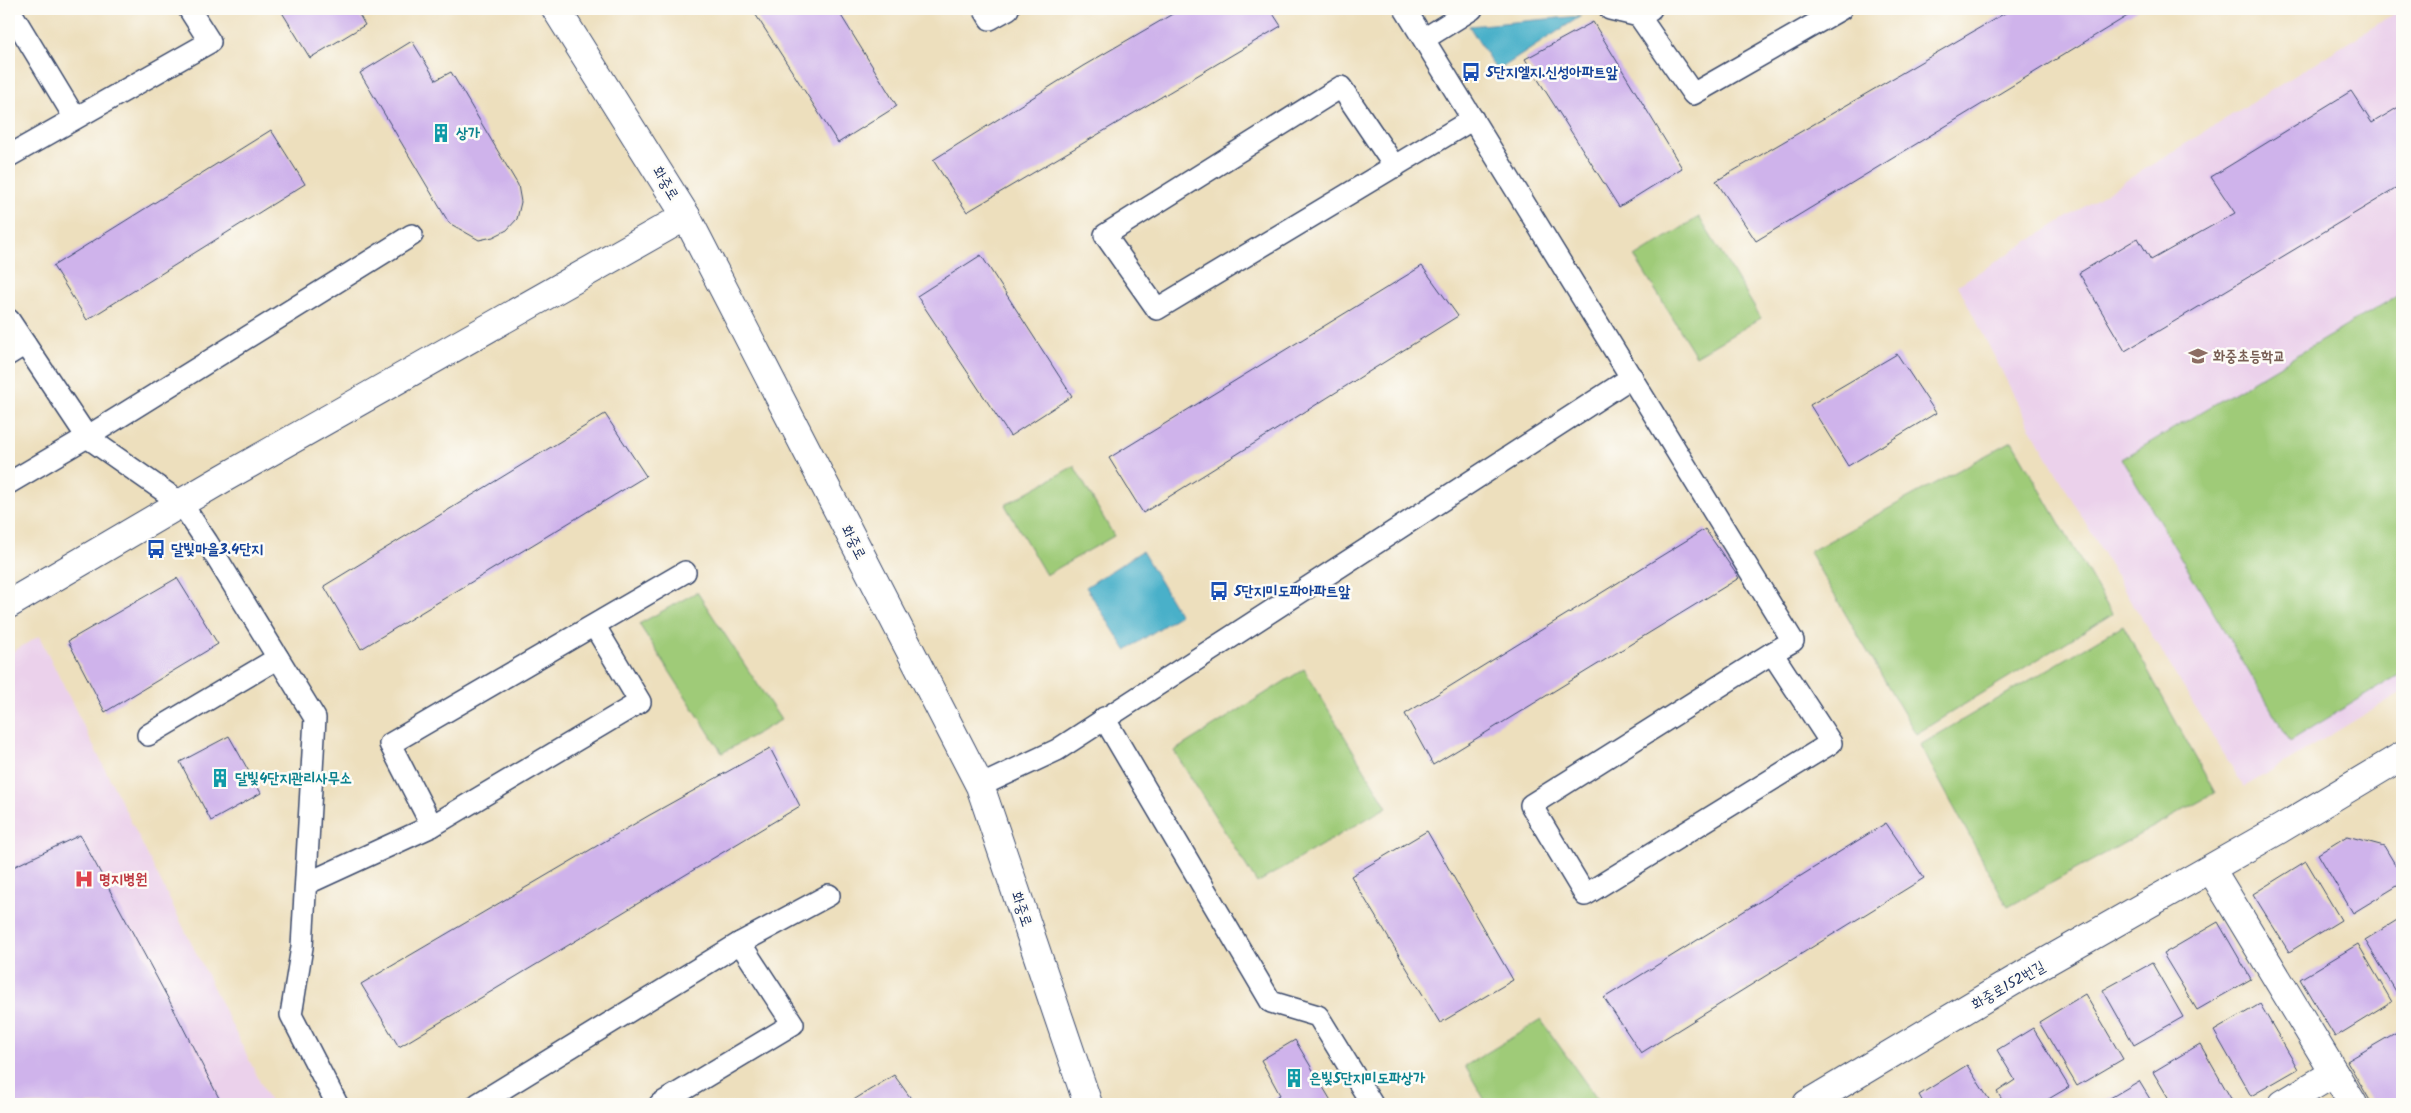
<svg xmlns="http://www.w3.org/2000/svg" width="2411" height="1113" viewBox="0 0 2411 1113" font-family="Kalam,'Poor Story',sans-serif">
<style>
.built{fill:#ebd1eb}
.green{fill:#9fcb78;stroke:#5d7d6b}
.water{fill:#4ab0c9;stroke:#327094}
.building{fill:#cfb3eb}
.lines{fill:none;stroke-linecap:round;stroke-linejoin:round}
.lane-casing{stroke:#3a496c;stroke-width:24}
.street-casing{stroke:#3a496c;stroke-width:30}
.secondary-casing{stroke:#3a496c;stroke-width:30}
.lane{stroke:#fff;stroke-width:21}
.street{stroke:#fff;stroke-width:28}
.secondary{stroke:#fff;stroke-width:28}
.labels{text-anchor:middle;stroke-width:5;stroke-linejoin:round;paint-order:stroke}
.transit-label{font-size:15px;font-weight:bold;fill:#164399;stroke:#fdfcf7;text-anchor:start}
.culture-label{font-size:15px;font-weight:bold;fill:#0d838f;stroke:#fdfcf7;text-anchor:start}
.street-label{font-size:15px;fill:#1b2f5e;stroke:#fdfcf7}
.education-label{font-size:15px;font-weight:bold;fill:#785e54;stroke:#fdfcf7;text-anchor:start}
.health-label{font-size:15px;font-weight:bold;fill:#be3a42;stroke:#fdfcf7;text-anchor:start}
</style>
<rect width="100%" height="100%" fill="#fdfcf7"/>
<filter id="ink" filterUnits="userSpaceOnUse"><feTurbulence type="fractalNoise" baseFrequency=".02" numOctaves="2"/><feDisplacementMap in="SourceGraphic" scale="10" xChannelSelector="R" yChannelSelector="G"/><feConvolveMatrix kernelMatrix="1 2 1 2 8 2 1 2 1" color-interpolation-filters="sRGB"/></filter>
<filter id="wash" filterUnits="userSpaceOnUse"><feTurbulence type="fractalNoise" baseFrequency=".0096" numOctaves="4" result="noise"/><feDisplacementMap in="SourceGraphic" scale="20" xChannelSelector="R" yChannelSelector="G"/><feGaussianBlur stdDeviation="1.12" result="paint"/><feColorMatrix in="noise" values="0 0 0 0 0 0 0 0 0 0 0 0 0 0 0 0 0 1.4 0 .05"/><feComposite in="paint" operator="in"/></filter>
<g filter="url(#wash)">
<rect width="100%" height="100%" fill="#eddfbd"/>
<g class="built">
<polygon points="2402,9 2402,692 2244,787 2132,603 2030,427 1958,285"/>
<polygon points="39,636 271,1104 9,1104 9,654"/>
</g>
<g class="green">
<polygon points="1699,217 1761,318 1696,356 1635,257"/>
<polygon points="2402,293 2402,673 2290,741 2122,459"/>
<polygon points="2012,441 2112,614 1916,734 1809,552"/>
<polygon points="1074,466 1114,536 1046,575 1005,505"/>
<polygon points="697,592 781,720 722,753 639,624"/>
<polygon points="2123,625 2215,793 2008,907 1920,745"/>
<polygon points="1304,669 1387,807 1257,883 1174,751"/>
<polygon points="1541,1020 1597,1099 1588,1104 1487,1104 1465,1066"/>
</g>
<g class="water">
<polygon points="1581,16 1497,71 1469,26"/>
<polygon points="1142,551 1180,615 1126,650 1086,587"/>
</g>
<g id="blocks">
<g class="building">
<polygon points="280,9 356,9 365,25 310,58"/>
<polygon points="752,9 837,9 897,106 838,143"/>
<polygon points="1181,9 1270,9 1281,26 967,212 933,160 1083,66"/>
<polygon points="2012,9 2139,9 1756,241 1716,181"/>
<polygon points="1593,22 1682,168 1619,207 1525,59"/>
<polygon points="412,41 436,80 451,72 518,185 521,202 517,219 507,230 493,237 479,240 449,223 360,73"/>
<polygon points="2351,91 2372,123 2402,105 2402,185 2125,351 2079,273 2138,238 2151,260 2235,213 2211,177"/>
<polygon points="271,130 305,184 87,320 53,266"/>
<polygon points="981,255 1072,396 1010,436 917,296"/>
<polygon points="1422,266 1458,316 1143,513 1109,458"/>
<polygon points="1897,354 1936,413 1848,466 1810,405"/>
<polygon points="605,414 646,476 361,649 324,586"/>
<polygon points="1705,529 1739,578 1433,765 1405,714"/>
<polygon points="177,578 218,644 105,712 68,641"/>
<polygon points="229,736 261,793 211,821 180,762"/>
<polygon points="770,748 800,806 399,1047 361,984 648,816"/>
<polygon points="1886,823 1924,878 1641,1053 1604,998"/>
<polygon points="1427,831 1513,980 1440,1023 1351,876"/>
<polygon points="80,835 170,1002 222,1104 9,1104 9,869"/>
<polygon points="2347,836 2384,846 2402,876 2402,883 2353,913 2318,854"/>
<polygon points="2306,861 2341,920 2289,952 2253,894"/>
<polygon points="2402,917 2402,996 2400,998 2365,940"/>
<polygon points="2218,922 2251,979 2197,1010 2163,954"/>
<polygon points="2358,944 2392,1002 2335,1037 2300,979"/>
<polygon points="2152,963 2183,1017 2134,1045 2103,990"/>
<polygon points="2085,994 2123,1059 2077,1086 2039,1022"/>
<polygon points="2260,1004 2298,1069 2251,1096 2214,1031"/>
<polygon points="2033,1028 2069,1087 2040,1104 2005,1104 1997,1092 2015,1080 1997,1050"/>
<polygon points="2402,1029 2402,1104 2372,1104 2347,1061"/>
<polygon points="1295,1040 1333,1104 1264,1104 1280,1095 1261,1060"/>
<polygon points="2200,1044 2234,1104 2172,1104 2153,1072"/>
<polygon points="1967,1065 1992,1104 1924,1104 1919,1095"/>
<polygon points="894,1075 915,1104 847,1104"/>
<polygon points="2139,1081 2153,1104 2100,1104"/>
</g>
</g>
</g>
<g filter="url(#ink)">
<use href="#blocks" fill-opacity="0" stroke="#3a496c" stroke-width="1"/>
<g class="lines">
<g class="lane-casing">
<g id="lane">
<polyline points="9,9 75,118"/>
<polyline points="984,9 990,19 1008,9"/>
<polyline points="1405,9 1793,641 1772,653 1531,805 1585,895 1831,743 1772,653"/>
<polyline points="1610,9 1639,16 1651,9"/>
<polyline points="1639,16 1693,94 1841,9"/>
<polyline points="1424,39 1472,9"/>
<polyline points="9,156 210,42 189,9"/>
<polyline points="1395,167 1341,87 1105,235 1157,309 1473,119"/>
<polyline points="9,320 87,437 181,503 207,542 315,718 302,947 291,1015 337,1104"/>
<polyline points="9,354 25,344"/>
<polyline points="9,483 87,437 412,235"/>
<polyline points="594,625 640,702 432,826 390,744 685,572"/>
<polyline points="1104,718 1271,1002 1318,1016 1372,1104"/>
<polyline points="148,735 278,658"/>
<polyline points="980,786 1057,750 1632,377"/>
<polyline points="306,884 432,826"/>
<polyline points="478,1104 740,943 829,895"/>
<polyline points="660,1104 793,1024 740,943"/>
</g>
</g>
<g class="street-casing">
<g id="street">
<polyline points="9,604 224,478 686,216"/>
<polyline points="2211,869 2353,1104"/>
<polyline points="1807,1104 2030,971 2280,829 2402,756"/>
<polyline points="2283,1104 2334,1073"/>
</g>
</g>
<g class="secondary-casing">
<polyline id="secondary" points="556,9 686,216 980,786 1088,1104"/>
</g>
<use href="#lane" class="lane"/>
<use href="#street" class="street"/>
<use href="#secondary" class="secondary"/>
</g>
</g>
<defs>
<g id="bus-bare" transform="scale(1.5)"><path d="M-5-6H5V4H4V6H2V4H-2V6H-4V4H-5ZM-3.5-4V0h7V-4ZM-3.5 1.2v1.5H-2V1.2ZM2 1.2v1.5H3.5V1.2Z" fill="#1a4fb4" stroke="#fdfcf7" stroke-width="2.5" paint-order="stroke"/></g>
<g id="building-bare" transform="scale(1.5)"><path d="M-4-6H4V6H1V3H-1V6H-4ZM-2.5-4.3h1.7v1.8h-1.7ZM.8-4.3h1.7v1.8H.8ZM-2.5-1h1.7V.8h-1.7ZM.8-1h1.7V.8H.8Z" fill="#0f9aa8" stroke="#fdfcf7" stroke-width="2.5" paint-order="stroke"/></g>
<g id="school-bare" transform="scale(1.5)"><path d="M0-5L7-2L0 1L-7-2ZM-4 1L0 2.5L4 1V4Q0 6-4 4Z" fill="#8d6e63" stroke="#fdfcf7" stroke-width="2.5" paint-order="stroke"/></g>
<g id="hospital-bare" transform="scale(1.5)"><path d="M-5-5h3v3.5h4V-5h3V5h-3V1.5h-4V5h-3Z" fill="#e0444e" stroke="#fdfcf7" stroke-width="2.5" paint-order="stroke"/></g>
</defs>
<g fill-rule="evenodd">
<use href="#bus-bare" x="1471" y="72"/>
<use href="#building-bare" x="441" y="133"/>
<use href="#school-bare" x="2198" y="356"/>
<use href="#bus-bare" x="156" y="549"/>
<use href="#bus-bare" x="1219" y="591"/>
<use href="#building-bare" x="220" y="778"/>
<use href="#hospital-bare" x="84" y="879"/>
<use href="#building-bare" x="1294" y="1078"/>
</g>
<g class="labels">
<g class="transit-label">
<text x="1486" y="77">5단지엘지.신성아파트앞</text>
<text x="171" y="554">달빛마을3.4단지</text>
<text x="1234" y="596">5단지미도파아파트앞</text>
</g>
<g class="culture-label">
<text x="456" y="138">상가</text>
<text x="235" y="783">달빛4단지관리사무소</text>
<text x="1309" y="1083">은빛5단지미도파상가</text>
</g>
<g class="street-label">
<text transform="translate(666 183) rotate(59)" y="5">화중로</text>
<text transform="translate(854 542) rotate(63)" y="5">화중로</text>
<text transform="translate(1022 909) rotate(71)" y="5">화중로</text>
<text transform="translate(2008 985) rotate(-30)" y="5">화중로152번길</text>
</g>
<g class="education-label">
<text x="2213" y="361">화중초등학교</text>
</g>
<g class="health-label">
<text x="99" y="884">명지병원</text>
</g>
</g>
<rect width="2411" height="1113" fill="none" stroke="#fdfcf7" stroke-width="30"/>
</svg>
